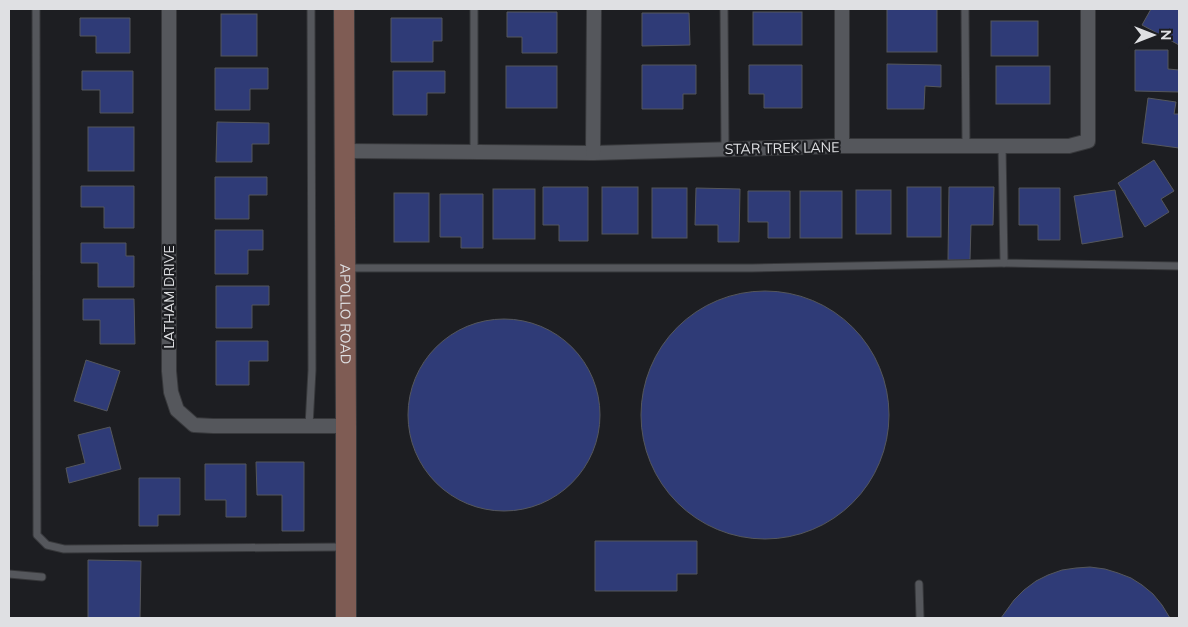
<svg xmlns="http://www.w3.org/2000/svg" width="1188" height="627" viewBox="0 0 1188 627" font-family="Mulish,sans-serif">
<style>
.building{fill:#2f3b77;stroke:#55575c}
.lines{fill:none;stroke-linecap:round;stroke-linejoin:round}
.lane-casing{stroke:#37383b;stroke-width:9}
.street-casing{stroke:#37383b;stroke-width:16}
.secondary-casing{stroke:#37383b;stroke-width:22}
.lane{stroke:#55575c;stroke-width:7}
.street{stroke:#55575c;stroke-width:14}
.secondary{stroke:#7f5c54;stroke-width:20}
.labels{text-anchor:middle;stroke-width:4.5;stroke-linejoin:round;paint-order:stroke}
.street-label{font-size:14px;fill:#dfe0e3;stroke:#1d1e22}
</style>
<rect width="100%" height="100%" fill="#1d1e22"/>
<g class="building">
<rect x="887" y="9" width="50" height="43"/>
<polygon points="1151,9 1179,9 1179,45 1142,25"/>
<polygon points="507,12 557,12 557,53 522,53 522,37 507,37"/>
<rect x="753" y="12" width="49" height="33"/>
<polygon points="642,13 689,13 690,45 642,46"/>
<rect x="221" y="14" width="36" height="42"/>
<polygon points="80,18 130,18 130,53 96,53 96,36 80,36"/>
<polygon points="391,18 442,18 442,41 433,41 433,62 391,62"/>
<rect x="991" y="21" width="47" height="35"/>
<polygon points="1135,50 1168,50 1168,69 1179,70 1179,92 1135,91"/>
<polygon points="887,64 941,65 941,87 925,86 924,109 887,109"/>
<polygon points="642,65 696,65 696,94 683,94 683,109 642,109"/>
<polygon points="749,65 802,65 802,108 764,108 764,94 749,94"/>
<rect x="506" y="66" width="51" height="42"/>
<rect x="996" y="66" width="54" height="38"/>
<polygon points="215,68 268,68 268,89 250,89 250,110 215,110"/>
<polygon points="82,71 133,71 133,113 100,113 100,90 82,90"/>
<polygon points="393,71 445,71 445,93 427,93 427,115 393,115"/>
<polygon points="1148,98 1176,102 1174,114 1179,114 1179,148 1142,143"/>
<polygon points="217,122 269,123 269,144 252,144 252,162 216,162"/>
<rect x="88" y="127" width="46" height="44"/>
<polygon points="1154,160 1174,191 1161,199 1169,212 1145,227 1118,183"/>
<polygon points="215,177 267,177 267,195 249,195 249,219 215,219"/>
<polygon points="81,186 134,186 134,228 104,228 104,207 81,207"/>
<polygon points="543,187 588,187 588,241 559,241 559,225 543,225"/>
<rect x="602" y="187" width="36" height="47"/>
<rect x="907" y="187" width="34" height="50"/>
<polygon points="949,187 994,187 993,225 971,225 970,260 948,260"/>
<rect x="652" y="188" width="35" height="50"/>
<polygon points="696,188 740,189 739,242 718,242 718,225 695,225"/>
<polygon points="1019,188 1060,188 1060,240 1038,240 1038,225 1019,225"/>
<rect x="493" y="189" width="42" height="50"/>
<rect x="856" y="190" width="35" height="44"/>
<polygon points="1115,190 1123,237 1082,244 1074,196"/>
<polygon points="748,191 790,191 790,238 768,238 768,222 748,222"/>
<rect x="800" y="191" width="42" height="47"/>
<rect x="394" y="193" width="35" height="49"/>
<polygon points="440,194 483,194 483,248 461,248 461,237 440,237"/>
<polygon points="215,230 263,230 263,250 248,250 248,274 215,274"/>
<polygon points="81,243 126,243 126,256 134,256 134,287 98,287 98,263 81,263"/>
<polygon points="216,286 269,286 269,305 252,305 252,328 216,328"/>
<circle cx="765" cy="415" r="124"/>
<polygon points="83,299 134,299 135,344 100,344 100,320 83,320"/>
<circle cx="504" cy="415" r="96"/>
<polygon points="216,341 268,341 268,361 249,361 249,385 216,385"/>
<polygon points="86,360 120,371 107,411 74,401"/>
<polygon points="110,427 121,469 69,483 66,468 85,463 78,435"/>
<polygon points="256,462 304,462 304,531 282,531 282,495 257,495"/>
<polygon points="205,464 246,464 246,517 226,517 226,500 205,500"/>
<polygon points="139,478 180,478 180,515 158,515 158,526 139,526"/>
<polygon points="595,541 697,541 697,574 677,574 677,591 595,591"/>
<polygon points="88,560 141,561 140,618 88,618"/>
<polygon points="1090,567 1105,569 1118,573 1131,578 1142,585 1153,594 1162,605 1170,618 1001,618 1014,600 1024,590 1036,581 1048,575 1062,570 1076,568"/>
</g>
<g class="lines">
<g class="lane-casing">
<g id="lane">
<polyline points="36,9 37,535 47,545 64,549 343,547"/>
<polyline points="474,9 474,152"/>
<polyline points="724,9 725,149"/>
<polyline points="965,9 966,146"/>
<polyline points="1002,146 1004,263 1179,266"/>
<polyline points="347,268 752,268 1004,263"/>
<polyline points="309,426 312,370 311,9"/>
<polyline points="9,574 42,577"/>
<polyline points="919,584 920,618"/>
</g>
</g>
<g class="street-casing">
<g id="street">
<polyline points="169,9 169,371 171,392 177,410 194,425 213,426 346,426"/>
<polyline points="842,9 842,146"/>
<polyline points="345,151 593,153 842,146 1069,146 1088,141 1088,9"/>
<polyline points="593,153 594,9"/>
</g>
</g>
<g class="secondary-casing">
<g id="secondary">
<path id="s1" d="M344 9 346 426V618"/>
</g>
</g>
<use href="#lane" class="lane"/>
<use href="#street" class="street"/>
<use href="#secondary" class="secondary"/>
</g>
<g class="labels">
<g class="street-label">
<text transform="translate(782 148) rotate(-1)" y="5">STAR TREK LANE</text>
<text transform="translate(169 297) rotate(-90)" y="5">LATHAM DRIVE</text>
<text dy="5" stroke="none"><textPath href="#s1" startOffset="305">APOLLO ROAD</textPath></text>
</g>
</g>
<rect width="1188" height="627" fill="none" stroke="#dfe0e3" stroke-width="20"/>
<g transform="translate(1153 35) rotate(90)" stroke="#1d1e22" stroke-width="4" paint-order="stroke">
<path d="M0-4L9 19L0 12L-9 19Z" fill="#dfe0e3"/>
<text y="-8" font-size="14" font-weight="bold" text-anchor="middle" fill="#dfe0e3">N</text>
</g>
</svg>
